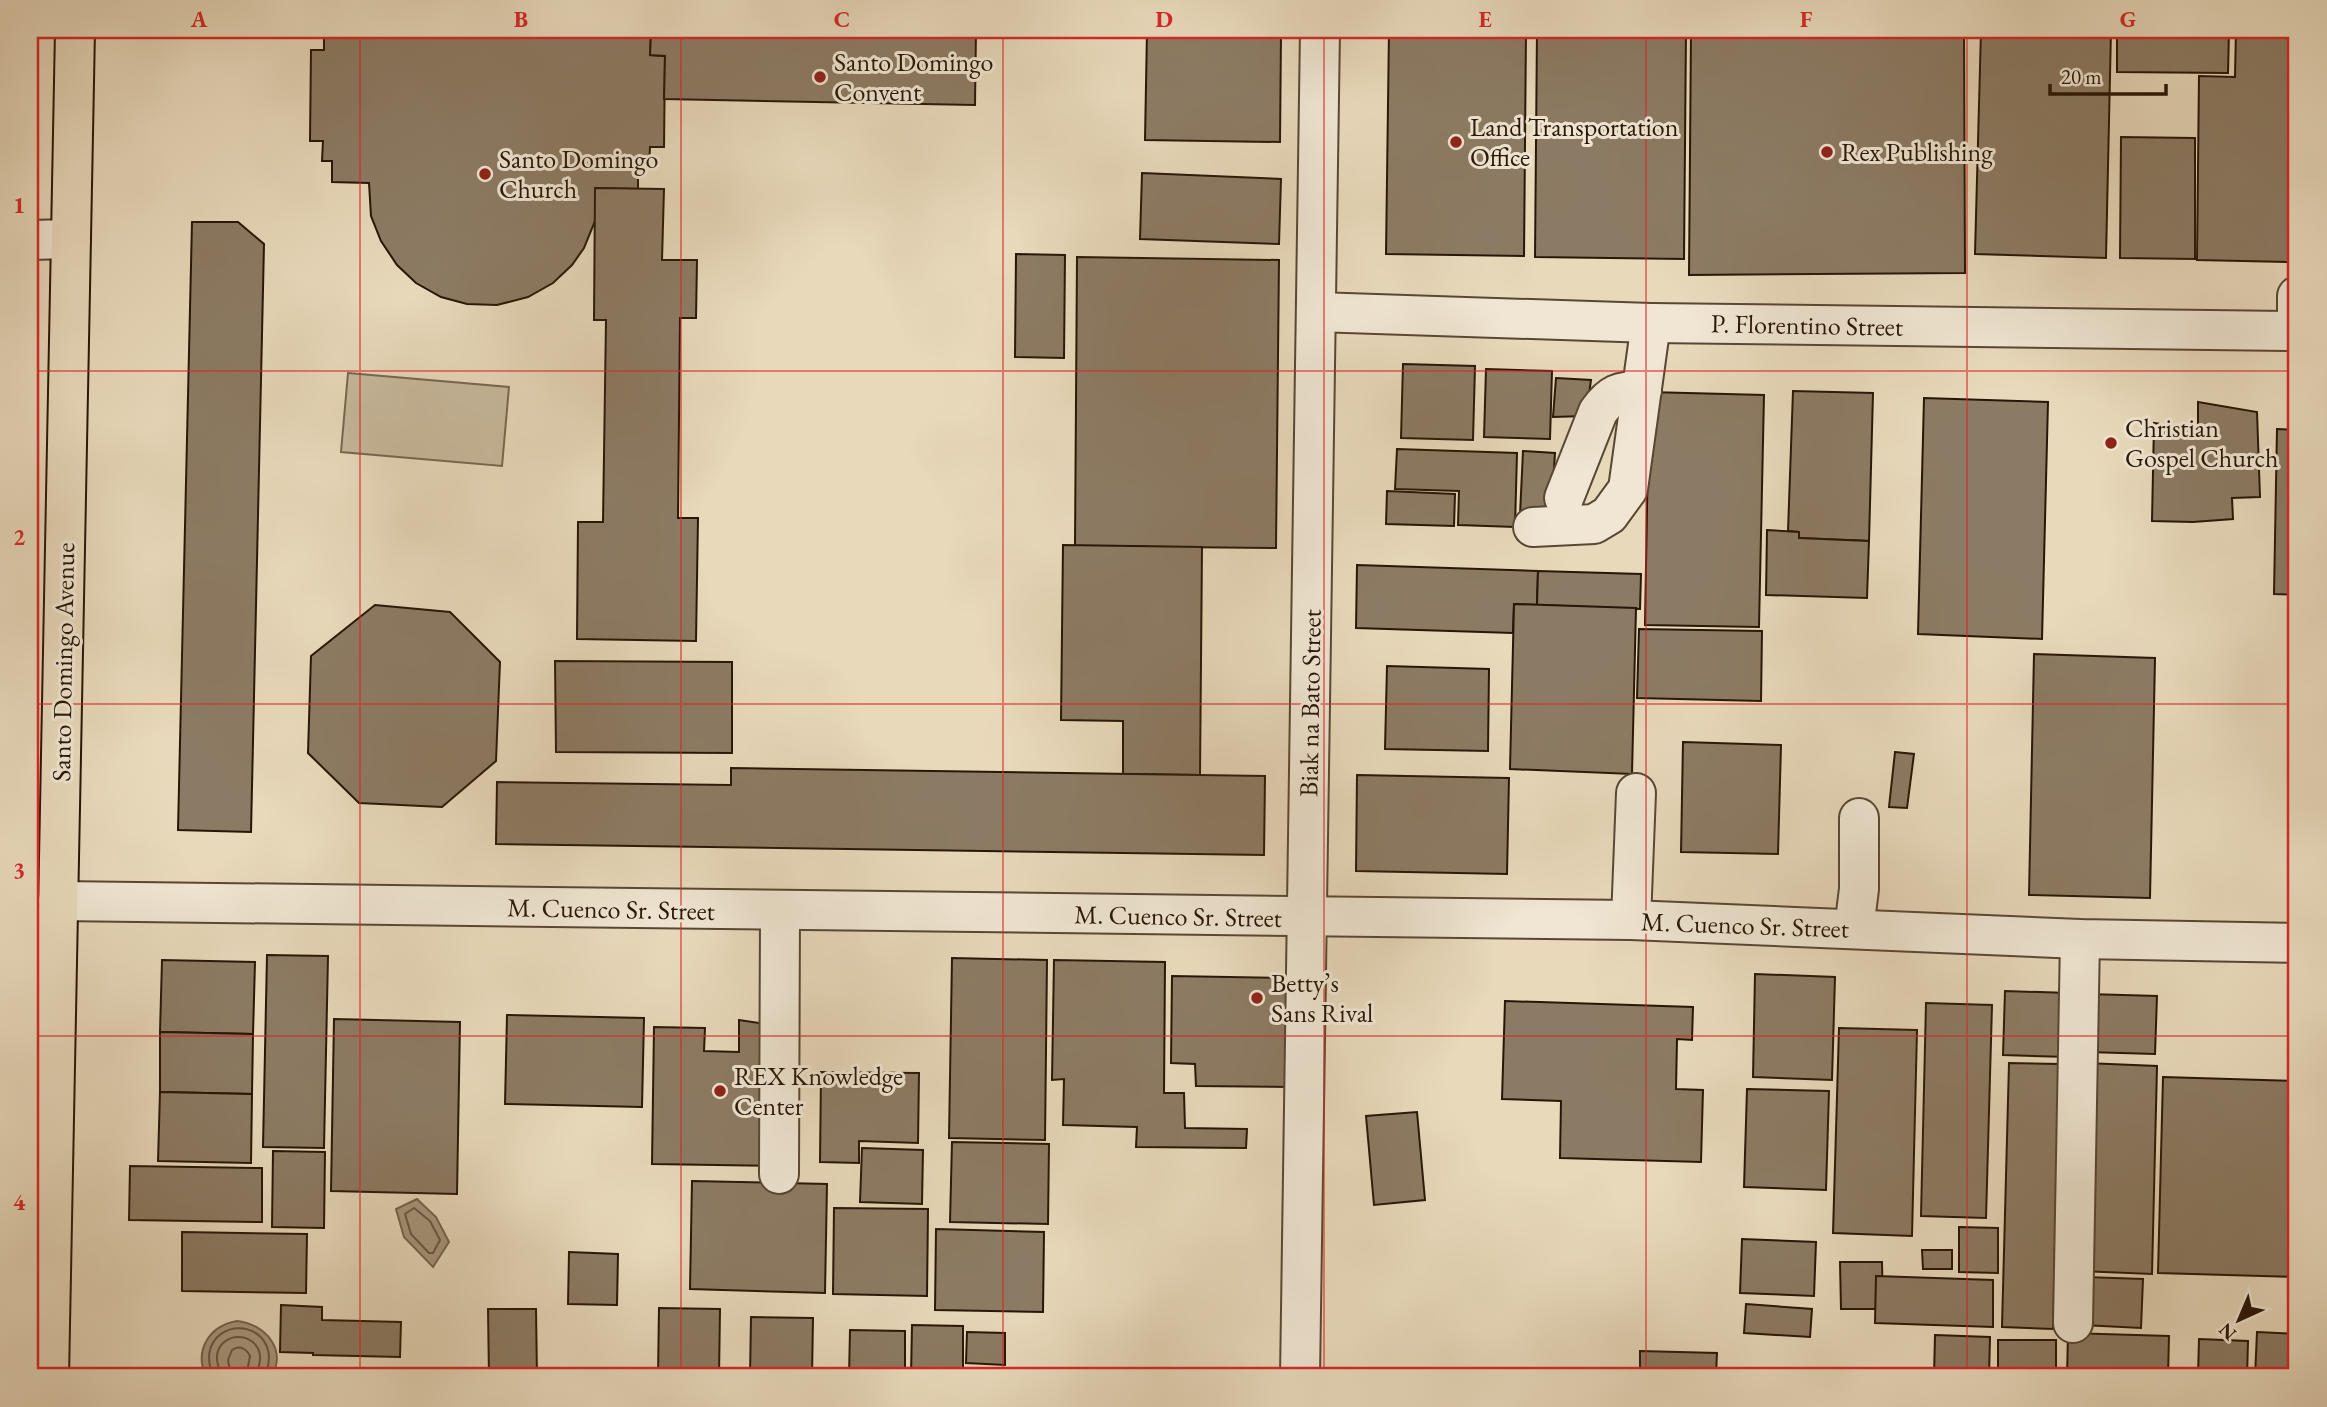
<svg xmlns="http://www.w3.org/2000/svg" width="2327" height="1407" viewBox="0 0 2327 1407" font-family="'EB Garamond',serif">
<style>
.green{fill:#c7b89c;stroke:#786751;stroke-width:2}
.water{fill:#a7977d;stroke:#74634d;stroke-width:2}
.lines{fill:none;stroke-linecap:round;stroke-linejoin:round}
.shore{stroke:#685642;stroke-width:2}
.building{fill:#8c7b64;stroke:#281606;stroke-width:2}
.minor-casing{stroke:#584733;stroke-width:42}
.major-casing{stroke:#281606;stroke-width:42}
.minor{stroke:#f0e6d3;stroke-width:38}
.major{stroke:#e8d9bb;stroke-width:38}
.grid{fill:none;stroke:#d62828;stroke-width:2;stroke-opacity:0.55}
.poi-dot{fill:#8f2418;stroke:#f0e6d3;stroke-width:2.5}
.labels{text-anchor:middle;stroke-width:6;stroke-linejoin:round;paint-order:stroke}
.poi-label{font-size:26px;fill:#281606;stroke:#f0e6d3;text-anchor:start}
.street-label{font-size:26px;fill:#281606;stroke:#f0e6d3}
.neatline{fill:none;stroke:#d62828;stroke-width:2.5}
.grid-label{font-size:23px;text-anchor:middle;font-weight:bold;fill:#d62828}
</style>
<rect width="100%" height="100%" fill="#e8d9bb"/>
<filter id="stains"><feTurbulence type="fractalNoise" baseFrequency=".00286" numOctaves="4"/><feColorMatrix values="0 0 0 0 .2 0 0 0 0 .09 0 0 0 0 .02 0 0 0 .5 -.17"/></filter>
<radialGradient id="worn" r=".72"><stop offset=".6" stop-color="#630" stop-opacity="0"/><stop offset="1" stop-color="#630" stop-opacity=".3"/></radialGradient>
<polygon class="green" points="348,373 509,387 502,466 341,452"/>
<g class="water">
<polygon points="417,1199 436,1217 449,1242 433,1267 404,1237 396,1209"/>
<path d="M237 1321C265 1324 288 1350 271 1377H206C194 1350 209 1326 237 1321Z"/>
</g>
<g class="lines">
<g class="shore">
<polygon points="414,1208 430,1221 440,1240 433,1253 429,1253 411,1234 405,1214"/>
<path d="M212 1377C211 1368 207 1360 210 1350 218 1321 260 1321 268 1350 271 1360 267 1368 266 1377"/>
<path d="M221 1377C220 1370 216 1363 217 1355 221 1331 256 1331 260 1355 261 1363 257 1370 257 1377"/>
<path d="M231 1377 228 1360 232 1350C239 1345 246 1348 250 1356L246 1377"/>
</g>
</g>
<g class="building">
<polygon points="324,30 640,30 640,34 651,34 650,55 665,56 664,147 650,147 649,167 638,166 638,189 595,188 595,221 584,248 572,265 553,283 528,297 497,305 467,304 441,297 416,283 397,265 381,241 371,216 369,183 332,182 332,161 322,161 323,141 310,141 311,50 324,50"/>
<polygon points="640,30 976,30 975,105 664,99 665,56 650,55 651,34 640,34"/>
<polygon points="1389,30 1526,30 1524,256 1386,254"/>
<polygon points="1537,30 1686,30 1684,259 1535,257"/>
<polygon points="1691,30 1964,30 1965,273 1689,275"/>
<polygon points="1981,30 2111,30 2106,258 1975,254"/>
<polygon points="2117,30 2229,30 2228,73 2117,72"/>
<polygon points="2236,30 2292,30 2289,262 2197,260 2199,76 2235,77"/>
<polygon points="1147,31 1281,34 1280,142 1145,140"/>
<polygon points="2121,137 2195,138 2195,259 2120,258"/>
<polygon points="1142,173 1281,179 1279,244 1140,239"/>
<polygon points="595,188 664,189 662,260 697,260 696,318 680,318 678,518 698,518 696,641 577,639 578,522 603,522 606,320 594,320"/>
<polygon points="192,222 238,222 264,244 251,832 178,830"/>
<polygon points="1016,254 1065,255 1064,358 1015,357"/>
<polygon points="1077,257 1279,260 1276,548 1075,546"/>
<polygon points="1403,364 1475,366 1473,440 1401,438"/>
<polygon points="1486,369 1552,371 1550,439 1484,437"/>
<polygon points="1556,378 1591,380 1586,416 1553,417"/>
<polygon points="1793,391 1873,393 1869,541 1799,538 1799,532 1788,531"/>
<polygon points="1649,392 1764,395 1759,627 1645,625"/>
<polygon points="1924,398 2048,402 2042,639 1918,634"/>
<polygon points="2198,402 2257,412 2260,497 2232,498 2233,519 2193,522 2152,521 2154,423 2198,430"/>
<polygon points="2277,429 2297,430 2297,595 2274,594"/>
<polygon points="1397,449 1517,453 1515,527 1458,525 1459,491 1395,489"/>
<polygon points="1523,451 1555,453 1551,518 1520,515"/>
<polygon points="1387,491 1455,494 1454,526 1386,524"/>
<polygon points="1767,530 1799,532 1799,538 1869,541 1867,598 1766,595"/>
<polygon points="1063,545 1202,547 1200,775 1123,774 1123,721 1061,720"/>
<polygon points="1357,565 1538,571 1537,605 1514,604 1513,633 1356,628"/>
<polygon points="1538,571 1641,574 1640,609 1537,605"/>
<polygon points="1514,604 1636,608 1632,774 1510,769"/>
<polygon points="375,605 450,612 500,662 496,761 442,807 359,803 308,753 311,656"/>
<polygon points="1639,629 1762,631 1761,701 1637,698"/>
<polygon points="2034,654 2155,658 2150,898 2029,895"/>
<polygon points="555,661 732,662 732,753 556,752"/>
<polygon points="1387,666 1489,669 1488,751 1385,749"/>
<polygon points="1683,742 1781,745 1778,854 1681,852"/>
<polygon points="1895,752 1914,754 1907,808 1889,807"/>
<polygon points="731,768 1265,776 1264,855 496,844 497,782 731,785"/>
<polygon points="1357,775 1509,778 1507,874 1356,871"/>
<polygon points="267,955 328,956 324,1148 263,1147"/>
<polygon points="952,958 1047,960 1045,1140 949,1138"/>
<polygon points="162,960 255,962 253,1034 160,1032"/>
<polygon points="1054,960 1165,962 1164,1093 1184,1093 1185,1128 1247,1129 1246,1148 1136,1147 1137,1127 1063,1125 1064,1079 1052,1080"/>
<polygon points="1755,974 1835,977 1832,1080 1753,1077"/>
<polygon points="1172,976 1293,978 1292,1087 1196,1086 1195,1064 1171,1063"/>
<polygon points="2005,991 2069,993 2068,1057 2003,1055"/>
<polygon points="2088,994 2157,996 2155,1054 2087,1052"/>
<polygon points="1505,1001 1693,1007 1692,1040 1677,1039 1676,1089 1703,1090 1701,1162 1560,1158 1561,1101 1502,1099"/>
<polygon points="1926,1003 1992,1005 1986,1218 1921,1216"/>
<polygon points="507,1015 644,1018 642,1107 505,1104"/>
<polygon points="334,1019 460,1022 457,1194 331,1191"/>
<polygon points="739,1020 772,1025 775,1166 652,1164 654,1027 705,1028 704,1051 739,1052"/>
<polygon points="1839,1028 1917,1030 1912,1236 1833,1233"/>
<polygon points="160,1032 253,1034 252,1094 160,1092"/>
<polygon points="2009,1063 2060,1064 2053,1329 2002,1327"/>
<polygon points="2085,1063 2157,1066 2152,1274 2080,1271"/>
<polygon points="821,1072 919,1073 918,1143 859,1141 859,1163 820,1162"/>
<polygon points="2163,1077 2297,1081 2297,1277 2158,1273"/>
<polygon points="1747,1089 1829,1091 1826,1190 1744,1187"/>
<polygon points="160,1092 252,1094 251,1163 158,1161"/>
<polygon points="1417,1112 1425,1200 1374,1205 1366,1116"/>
<polygon points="952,1142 1049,1144 1048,1224 950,1222"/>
<polygon points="862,1148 923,1150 922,1204 860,1202"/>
<polygon points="273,1151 325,1152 324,1228 272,1227"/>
<polygon points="130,1166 262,1168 262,1222 129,1220"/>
<polygon points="692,1181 827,1184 825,1293 690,1289"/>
<polygon points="834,1208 928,1209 927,1296 833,1294"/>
<polygon points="1959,1227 1998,1228 1998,1273 1959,1272"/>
<polygon points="936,1229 1044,1232 1043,1312 935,1310"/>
<polygon points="182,1232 307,1234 306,1293 182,1291"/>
<polygon points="1742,1239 1816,1242 1814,1296 1740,1293"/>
<polygon points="1922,1250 1952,1250 1952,1269 1923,1269"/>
<polygon points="569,1252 618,1254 617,1305 568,1304"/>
<polygon points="1840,1262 1882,1262 1883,1309 1841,1309"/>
<polygon points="1876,1276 1993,1280 1993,1327 1875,1323"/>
<polygon points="2085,1277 2143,1279 2141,1328 2083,1325"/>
<polygon points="1746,1304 1812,1309 1810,1337 1744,1333"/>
<polygon points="281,1305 322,1307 322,1320 401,1322 400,1357 313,1355 313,1353 280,1352"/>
<polygon points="659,1308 720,1309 719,1377 658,1377"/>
<polygon points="488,1309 536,1309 537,1377 489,1377"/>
<polygon points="751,1317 813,1318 812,1377 750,1377"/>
<polygon points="912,1325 963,1326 963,1377 911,1377"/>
<polygon points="850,1330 905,1331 905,1377 849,1376"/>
<polygon points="967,1332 1005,1333 1005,1365 966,1363"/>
<polygon points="2257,1332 2297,1334 2297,1377 2255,1377"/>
<polygon points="2068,1333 2169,1336 2168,1377 2067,1377"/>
<polygon points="1935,1335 1990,1337 1989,1377 1934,1377"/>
<polygon points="2199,1339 2248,1341 2247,1377 2198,1377"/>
<rect x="1998" y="1340" width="58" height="37"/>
<polygon points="1640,1351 1717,1353 1716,1374 1734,1375 1733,1377 1503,1377 1503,1368 1640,1372"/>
</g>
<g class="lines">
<g class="minor-casing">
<g id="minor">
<polyline points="30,240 71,239"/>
<polyline points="1316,312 1651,323 2297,331"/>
<polyline points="2297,331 2297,296"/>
<path d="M1564 498 1598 412C1612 392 1619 392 1642 390"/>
<polyline points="1533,527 1594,524 1609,515 1628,489 1651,323"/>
<polyline points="58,901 1631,920 2080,939 2297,943"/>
<polyline points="1631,920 1636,793"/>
<polyline points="1854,929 1859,889 1859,818"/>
<polyline points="779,1174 780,911"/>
<polyline points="2073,1323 2080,939"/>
<polyline points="1300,1377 1320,30"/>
</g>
</g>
<g class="major-casing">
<polyline id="major" points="49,1377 75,30"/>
</g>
<use href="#minor" class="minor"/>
<use href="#major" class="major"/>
</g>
<path class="grid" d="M360 30V1377M681 30V1377M1003 30V1377M1324 30V1377M1646 30V1377M1967 30V1377M30 371H2297M30 704H2297M30 1036H2297"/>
<g class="poi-dot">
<circle cx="820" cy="77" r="7"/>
<circle cx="1456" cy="142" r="7"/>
<circle cx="1827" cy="152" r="7"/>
<circle cx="485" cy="174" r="7"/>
<circle cx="2111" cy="443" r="7"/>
<circle cx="1257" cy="998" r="7"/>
<circle cx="720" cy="1091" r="7"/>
</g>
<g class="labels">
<g class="poi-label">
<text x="834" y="71">Santo Domingo<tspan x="834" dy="30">Convent</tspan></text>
<text x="1470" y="136">Land Transportation<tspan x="1470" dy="30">Office</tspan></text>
<text x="1841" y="161">Rex Publishing</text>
<text x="499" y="168">Santo Domingo<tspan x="499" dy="30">Church</tspan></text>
<text x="2125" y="437">Christian<tspan x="2125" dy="30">Gospel Church</tspan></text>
<text x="1271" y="992">Betty’s<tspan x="1271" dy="30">Sans Rival</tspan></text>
<text x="734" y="1085">REX Knowledge<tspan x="734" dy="30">Center</tspan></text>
</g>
<g class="street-label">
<text transform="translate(1807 325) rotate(1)" y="9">P. Florentino Street</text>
<text transform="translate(63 662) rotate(-89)" y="9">Santo Domingo Avenue</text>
<text transform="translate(1310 703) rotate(-89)" y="9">Biak na Bato Street</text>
<text transform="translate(611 909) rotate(1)" y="9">M. Cuenco Sr. Street</text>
<text transform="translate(1178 916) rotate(1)" y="9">M. Cuenco Sr. Street</text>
<text transform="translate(1745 925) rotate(2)" y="9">M. Cuenco Sr. Street</text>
</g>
</g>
<rect width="2327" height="1407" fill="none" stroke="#e8d9bb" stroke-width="77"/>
<g transform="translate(2239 1320) rotate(224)" stroke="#f0e6d3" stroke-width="5" paint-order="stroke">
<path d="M0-5L12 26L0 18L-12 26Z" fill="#281606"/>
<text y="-10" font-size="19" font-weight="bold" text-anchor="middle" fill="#281606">N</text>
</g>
<path d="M2050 84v10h116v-10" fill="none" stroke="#281606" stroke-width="3.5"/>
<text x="2061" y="84" font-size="21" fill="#281606" stroke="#f0e6d3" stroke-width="5" paint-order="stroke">20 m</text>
<rect x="38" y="38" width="2250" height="1330" class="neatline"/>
<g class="grid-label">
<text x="199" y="27">A</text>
<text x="521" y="27">B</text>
<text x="842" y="27">C</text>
<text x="1164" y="27">D</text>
<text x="1485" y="27">E</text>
<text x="1806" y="27">F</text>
<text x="2128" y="27">G</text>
<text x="19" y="213">1</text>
<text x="19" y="545">2</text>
<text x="19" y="878">3</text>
<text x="19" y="1210">4</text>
</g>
<rect width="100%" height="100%" filter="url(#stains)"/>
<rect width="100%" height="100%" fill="url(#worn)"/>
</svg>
